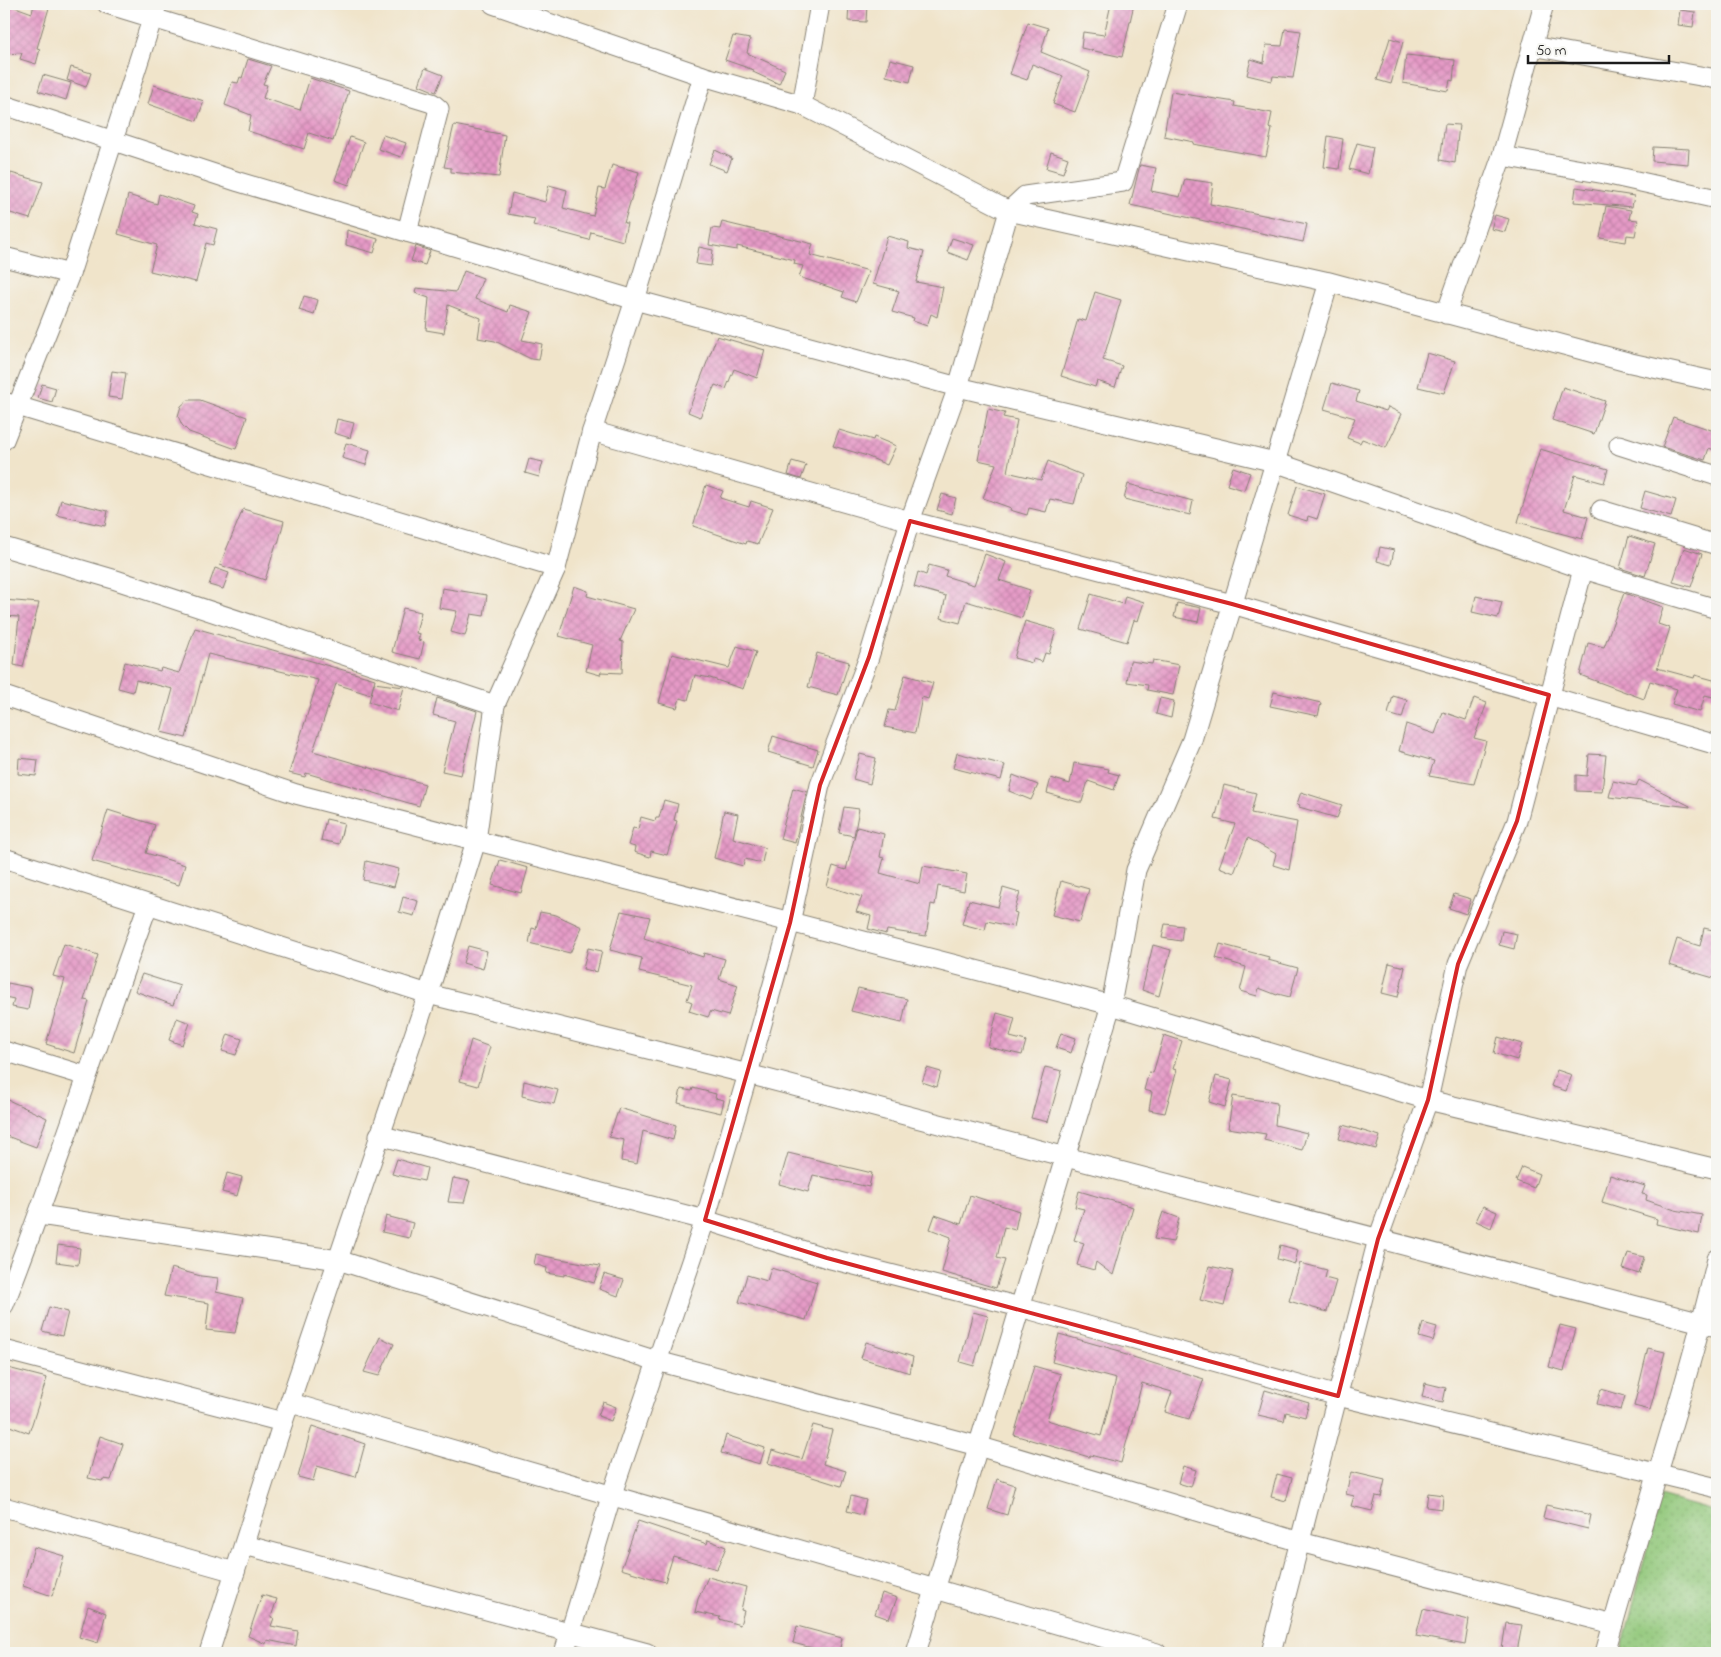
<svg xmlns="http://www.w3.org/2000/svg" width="1721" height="1657" viewBox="0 0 1721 1657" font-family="'Indie Flower',sans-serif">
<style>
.grass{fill:url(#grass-dots);stroke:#57724b}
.building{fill:url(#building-cross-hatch)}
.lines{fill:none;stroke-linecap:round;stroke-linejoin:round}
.minor-casing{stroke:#868073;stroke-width:21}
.minor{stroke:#fff;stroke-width:19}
.marked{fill:none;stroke:#d62828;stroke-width:4;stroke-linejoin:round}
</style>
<defs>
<pattern id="grass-dots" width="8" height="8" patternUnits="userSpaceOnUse" patternTransform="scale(1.25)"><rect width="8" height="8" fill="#92c87a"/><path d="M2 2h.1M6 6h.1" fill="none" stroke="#7dab69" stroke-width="1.8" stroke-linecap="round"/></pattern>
<pattern id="building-cross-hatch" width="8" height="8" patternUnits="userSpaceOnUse" patternTransform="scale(1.25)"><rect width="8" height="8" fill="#e59ac6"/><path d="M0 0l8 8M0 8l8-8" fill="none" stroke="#c484aa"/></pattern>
</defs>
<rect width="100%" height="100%" fill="#f6f6f2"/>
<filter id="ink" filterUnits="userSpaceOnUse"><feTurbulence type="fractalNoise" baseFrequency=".02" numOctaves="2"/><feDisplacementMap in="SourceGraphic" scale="10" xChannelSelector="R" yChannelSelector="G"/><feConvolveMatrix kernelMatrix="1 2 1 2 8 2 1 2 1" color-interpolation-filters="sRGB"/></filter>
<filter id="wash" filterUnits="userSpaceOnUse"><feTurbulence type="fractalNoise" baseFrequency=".0096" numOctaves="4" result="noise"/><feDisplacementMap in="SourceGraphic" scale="20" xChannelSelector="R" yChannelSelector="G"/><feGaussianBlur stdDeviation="1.12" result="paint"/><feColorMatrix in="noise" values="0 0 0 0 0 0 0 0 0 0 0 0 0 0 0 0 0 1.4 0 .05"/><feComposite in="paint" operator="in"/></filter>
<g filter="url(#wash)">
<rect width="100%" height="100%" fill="#f0e4ca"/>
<polygon class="grass" points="1660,1496 1717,1512 1717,1653 1621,1653"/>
<g id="blocks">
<g class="building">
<polygon points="34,4 49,8 37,48 40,49 36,64 20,59 22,53 4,54 4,22 10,5 32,13"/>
<polygon points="849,4 867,4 866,22 848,21"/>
<polygon points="1111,4 1134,4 1122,57 1081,48 1083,32 1104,35"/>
<polygon points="1680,10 1695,12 1693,27 1678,25"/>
<polygon points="1028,22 1048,28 1041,52 1090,72 1075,112 1053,104 1063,76 1032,64 1027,80 1010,74"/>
<polygon points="1285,29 1301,31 1293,78 1273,76 1272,81 1247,75 1251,59 1264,63 1266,45 1282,46"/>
<polygon points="733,36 750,39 747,53 785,70 779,84 753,72 754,70 725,60"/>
<polygon points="1390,38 1403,42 1391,84 1377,80"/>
<polygon points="1406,55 1455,60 1453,81 1450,80 1448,91 1403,83"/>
<polygon points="248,59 271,66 263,84 267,85 263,98 300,110 310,78 349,91 333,141 309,133 304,149 248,131 251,115 225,105 232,82 238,83 240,77 242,78"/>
<polygon points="890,59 914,65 910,82 886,76"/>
<polygon points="71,67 91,73 86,87 67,80"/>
<polygon points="425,68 443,75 436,92 419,85"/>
<polygon points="43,75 71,83 66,100 38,91"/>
<polygon points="154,85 204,101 197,121 148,104"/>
<polygon points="1171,92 1235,102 1234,106 1272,113 1269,128 1272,129 1266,157 1193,144 1194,142 1164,136"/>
<polygon points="1445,124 1459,125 1455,163 1440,160"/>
<polygon points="454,125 505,135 499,177 451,172 451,168 444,167"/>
<polygon points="383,135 406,143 401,157 378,149"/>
<polygon points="1328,136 1343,139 1339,169 1324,167"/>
<polygon points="350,137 364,142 349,185 335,180"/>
<polygon points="1357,143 1373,147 1368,174 1349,169"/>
<polygon points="1653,147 1689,149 1688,164 1652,161"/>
<polygon points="715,150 732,158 727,171 709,164"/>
<polygon points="1051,152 1068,158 1063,173 1046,168"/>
<polygon points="612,165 639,172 624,223 627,223 623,241 591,232 589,240 533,225 535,219 508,214 512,193 545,202 549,185 567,190 563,208 593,216 599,188 605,189"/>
<polygon points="1140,165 1156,168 1151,191 1180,197 1185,179 1213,183 1210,204 1307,224 1303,242 1130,205"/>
<polygon points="11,173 43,182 30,219 4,211 4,198"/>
<polygon points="1576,187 1634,196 1632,207 1574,202"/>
<polygon points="159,194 194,206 192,212 198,214 195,223 217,229 213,245 206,243 196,282 150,271 157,245 118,234 128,195 157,204"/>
<polygon points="1606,206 1631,210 1629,219 1638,220 1635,236 1627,235 1626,242 1600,238"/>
<polygon points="1495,215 1509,219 1505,232 1491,229"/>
<polygon points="722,222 813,244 810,255 869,271 856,302 842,297 844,292 799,277 803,266 794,264 795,260 737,246 737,250 709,245 712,228 720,229"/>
<polygon points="347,230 378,239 374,253 346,245"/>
<polygon points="887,236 909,242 908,248 924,252 916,282 943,287 937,317 931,314 927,326 913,321 914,318 892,312 899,291 873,284"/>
<polygon points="952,238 974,245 968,260 947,252"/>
<polygon points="416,246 430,251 425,265 411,261"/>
<polygon points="699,247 713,250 711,266 696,264"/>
<polygon points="464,271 483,278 475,299 508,312 510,305 532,312 522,340 542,344 539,360 531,359 495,341 478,338 481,318 448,305 444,333 426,330 429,298 415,293 416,288 456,292"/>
<polygon points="1095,292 1121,300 1103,360 1122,366 1115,387 1097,381 1095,387 1061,376 1078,319 1086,321"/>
<polygon points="304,296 318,300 314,315 299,310"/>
<polygon points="717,336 765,350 757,378 734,369 726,389 715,385 700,417 688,412"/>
<polygon points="1427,353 1455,361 1444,393 1418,387"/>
<polygon points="112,371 126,373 122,399 108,397"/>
<polygon points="1332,383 1359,391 1356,401 1386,411 1388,407 1402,414 1386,448 1362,439 1360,443 1347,438 1355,418 1324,409"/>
<polygon points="42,384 56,388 52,402 38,398"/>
<polygon points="1563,387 1605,401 1594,434 1552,420"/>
<polygon points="188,400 200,400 247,417 236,449 189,432 182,425 178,416 181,406"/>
<polygon points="988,409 1005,413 1003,417 1017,420 1007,472 1041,480 1048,461 1082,475 1074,504 1050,499 1046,512 1029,508 1027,515 1010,510 1011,508 983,498 996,464 978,460"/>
<polygon points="1673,417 1717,432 1717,451 1709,448 1705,460 1662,447"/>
<polygon points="337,419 354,423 350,438 334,433"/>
<polygon points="839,430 873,440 874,437 896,446 887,465 864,455 833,446"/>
<polygon points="346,443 370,450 366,465 342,458"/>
<polygon points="1540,449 1608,469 1604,483 1575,475 1564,510 1588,517 1582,539 1518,522"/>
<polygon points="529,459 543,462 539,477 525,473"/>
<polygon points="792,461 806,465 801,479 788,475"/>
<polygon points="1233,467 1250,473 1244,490 1227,485"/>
<polygon points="1128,484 1193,501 1190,515 1124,499"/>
<polygon points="706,485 723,491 720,498 749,507 751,501 773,508 758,544 747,541 746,544 693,526"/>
<polygon points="1297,486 1325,494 1317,519 1308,516 1307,521 1288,515"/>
<polygon points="1645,491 1676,500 1671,517 1640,508"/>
<polygon points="942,494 956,498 952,514 937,510"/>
<polygon points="61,500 108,511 105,526 57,515"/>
<polygon points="243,509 284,521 278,544 276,544 265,580 220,565"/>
<polygon points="1629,536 1655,544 1645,576 1620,568"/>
<polygon points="1380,547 1394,550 1391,565 1377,561"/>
<polygon points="1684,548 1702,554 1691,587 1673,582"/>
<polygon points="985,554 1006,562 999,580 1030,590 1022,618 966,601 960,623 941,618 946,596 914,587 918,572 926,575 929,565 947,570 945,576 974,585"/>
<polygon points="215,568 229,573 223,589 209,585"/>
<polygon points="574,586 588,591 587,596 634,609 620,641 623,642 622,673 601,672 600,675 586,671 592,645 559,636"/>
<polygon points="442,588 487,595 484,616 471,614 465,636 451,632 457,611 439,608"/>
<polygon points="1624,593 1663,607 1658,624 1670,628 1657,668 1694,678 1695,675 1717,681 1717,698 1705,695 1700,712 1672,704 1677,689 1650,681 1644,699 1580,675 1588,643 1604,647"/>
<polygon points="1091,594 1123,604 1125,596 1144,602 1138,621 1134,620 1127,642 1080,629"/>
<polygon points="1476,596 1502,602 1498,618 1472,612"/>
<polygon points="4,600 39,603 23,667 14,665 19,617 4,616"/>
<polygon points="1177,603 1201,608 1198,622 1174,617"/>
<polygon points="403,608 421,612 416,633 420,634 418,640 424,642 420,659 392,652"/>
<polygon points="1025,621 1056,630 1049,654 1045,653 1042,662 1033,659 1032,663 1014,658"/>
<polygon points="195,628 375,679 371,695 336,684 313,751 425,784 419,806 306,773 305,777 289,773 318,680 208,654 186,738 161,732 173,689 136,680 133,692 118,688 125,662 160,671 161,668 179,673"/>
<polygon points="737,646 756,652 743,689 710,678 695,675 688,700 680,698 677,708 659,703 672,654 729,668"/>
<polygon points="817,653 849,662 838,695 808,687"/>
<polygon points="1153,660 1179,665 1173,695 1147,690 1148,685 1127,682 1130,661 1152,664"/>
<polygon points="905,675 933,683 928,699 922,697 915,733 885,727 889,710 895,711"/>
<polygon points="374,683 404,687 398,711 369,702"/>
<polygon points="1274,692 1321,703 1318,716 1270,706"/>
<polygon points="1393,696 1407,700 1402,718 1388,714"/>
<polygon points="437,698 477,711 461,775 442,771 455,721 433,715"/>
<polygon points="1160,698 1174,701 1171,718 1156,714"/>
<polygon points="1474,698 1487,703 1474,738 1486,741 1474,784 1429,776 1434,761 1399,751 1406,724 1435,734 1443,712 1466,720"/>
<polygon points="773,736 818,750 813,766 768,752"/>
<polygon points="957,753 1005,765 1001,780 953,768"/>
<polygon points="860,754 876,758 870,784 853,779"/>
<polygon points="1589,754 1606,755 1602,792 1576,791 1576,775 1587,776"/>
<polygon points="19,758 38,760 36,776 18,774"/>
<polygon points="1074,763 1109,769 1108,772 1119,775 1114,790 1088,781 1082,802 1078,802 1047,793 1051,778 1070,784"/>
<polygon points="1013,775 1038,785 1031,800 1009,791"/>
<polygon points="1639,780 1690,806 1690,807 1609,797 1613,781 1636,786"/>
<polygon points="1224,785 1256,793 1251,813 1297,822 1289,870 1273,865 1276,854 1248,838 1234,873 1219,867 1235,824 1215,819"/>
<polygon points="793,788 807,792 795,843 780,839"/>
<polygon points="1301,792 1342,805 1337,818 1299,807 1300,805 1297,804"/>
<polygon points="664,800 678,804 674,820 677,821 667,855 651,851 650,857 634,852 635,847 628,845 633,828 638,829 641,817 655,821 656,818 659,818"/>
<polygon points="844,807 859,809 854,836 839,833"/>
<polygon points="108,810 155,825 146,853 185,865 179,885 92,861"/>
<polygon points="724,811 738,814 733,838 765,848 762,863 745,859 743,866 714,858"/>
<polygon points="326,819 344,823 339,844 321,840"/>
<polygon points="857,827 884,834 880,857 884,858 880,873 920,884 923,866 967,874 964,891 938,886 935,905 931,904 926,936 887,930 886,934 868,929 871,916 856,912 862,897 827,886 833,866 846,870"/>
<polygon points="500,860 528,868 521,893 492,885"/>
<polygon points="366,861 399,869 394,887 363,880"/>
<polygon points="1061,881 1089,889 1080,922 1052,915"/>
<polygon points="1003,888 1020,893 1014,912 1017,913 1014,927 987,921 985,930 962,924 969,900 998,907"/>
<polygon points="1454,894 1471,899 1466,914 1449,908"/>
<polygon points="403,897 418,901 414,916 399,912"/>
<polygon points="621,911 650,917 644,938 703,957 704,953 725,959 719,979 738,985 728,1016 711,1011 708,1017 689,1011 692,1002 687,1000 692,985 639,972 642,958 610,950"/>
<polygon points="540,912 556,915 582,927 570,953 529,943 532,928 536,929"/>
<polygon points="1165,924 1183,926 1181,941 1162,938"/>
<polygon points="1704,928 1717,931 1717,979 1669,965 1677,939 1700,946"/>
<polygon points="1502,931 1517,934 1514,949 1499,945"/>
<polygon points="64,944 98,955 84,1000 89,1001 74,1053 46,1044 65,979 53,976"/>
<polygon points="1220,944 1269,957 1268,960 1298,968 1290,997 1278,994 1277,995 1259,988 1257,996 1240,991 1246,967 1216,958"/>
<polygon points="1153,945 1171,950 1159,996 1142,990"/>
<polygon points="468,946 487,951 483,969 463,963"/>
<polygon points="588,948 602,951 597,972 583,969"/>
<polygon points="1389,963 1405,967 1398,997 1382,993"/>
<polygon points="142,974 180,986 173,1005 135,991"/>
<polygon points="8,983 32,988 28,1010 12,1007 14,999 5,997"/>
<polygon points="858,988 907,999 902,1023 851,1011"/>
<polygon points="997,1013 1015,1018 1010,1037 1026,1041 1022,1055 988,1047"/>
<polygon points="177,1018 190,1023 182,1045 169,1040"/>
<polygon points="1061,1033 1076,1038 1071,1053 1056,1048"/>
<polygon points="228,1034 242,1039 236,1055 222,1051"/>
<polygon points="1164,1035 1182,1041 1173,1069 1177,1070 1165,1113 1149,1110 1152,1092 1144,1090 1149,1072 1153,1073"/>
<polygon points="1498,1037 1522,1044 1517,1060 1494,1053"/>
<polygon points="471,1040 490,1047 478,1086 460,1081"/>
<polygon points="1045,1067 1062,1071 1048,1122 1031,1118"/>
<polygon points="927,1068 941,1072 937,1087 922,1082"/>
<polygon points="1557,1070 1572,1075 1566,1091 1551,1086"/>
<polygon points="1216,1076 1232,1080 1225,1107 1209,1102"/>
<polygon points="524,1081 558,1090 554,1104 522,1096"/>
<polygon points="693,1088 716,1094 715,1098 724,1100 721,1113 678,1103 681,1089 692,1091"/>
<polygon points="1233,1096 1277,1103 1275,1125 1307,1133 1302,1150 1264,1140 1266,1134 1228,1128"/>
<polygon points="4,1098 47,1118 36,1147 4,1135"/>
<polygon points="619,1108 676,1125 673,1140 643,1131 637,1164 621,1161 624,1140 609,1137"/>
<polygon points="1343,1125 1380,1136 1376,1149 1339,1139"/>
<polygon points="788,1153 872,1173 869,1187 813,1175 808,1192 779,1184"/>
<polygon points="397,1159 427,1168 424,1181 392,1174"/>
<polygon points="1522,1167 1539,1174 1534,1188 1516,1181"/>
<polygon points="227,1173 242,1177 237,1196 222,1192"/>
<polygon points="1610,1175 1645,1186 1642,1194 1647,1195 1646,1200 1675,1210 1702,1215 1699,1234 1656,1224 1657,1219 1602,1202"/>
<polygon points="453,1178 470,1181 464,1203 448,1202"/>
<polygon points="1079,1191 1133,1207 1113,1275 1096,1262 1094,1270 1077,1265 1084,1243 1074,1240 1084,1209 1075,1207"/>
<polygon points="970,1195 1019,1211 1015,1230 1004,1227 997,1258 1005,1260 996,1288 942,1272 951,1237 930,1229 935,1215 961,1224"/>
<polygon points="1483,1206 1497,1212 1491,1228 1476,1221"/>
<polygon points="1163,1212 1179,1218 1173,1242 1154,1239"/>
<polygon points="386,1216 413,1223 409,1238 382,1232"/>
<polygon points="58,1245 80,1248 78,1265 56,1262"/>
<polygon points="1280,1245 1298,1250 1295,1264 1277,1259"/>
<polygon points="1628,1253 1644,1257 1639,1274 1623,1269"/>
<polygon points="536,1254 549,1257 600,1266 594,1283 564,1274 564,1276 546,1273 547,1268 534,1264"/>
<polygon points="1300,1263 1327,1270 1325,1278 1336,1281 1327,1312 1289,1301"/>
<polygon points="1209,1266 1233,1271 1224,1306 1200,1300"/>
<polygon points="171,1268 201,1276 218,1278 216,1292 243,1298 235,1333 206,1330 209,1303 164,1296"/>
<polygon points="771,1268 817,1282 806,1320 739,1302 747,1275 767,1281"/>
<polygon points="604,1274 624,1280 618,1296 599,1289"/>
<polygon points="49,1307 68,1312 62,1336 42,1331"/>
<polygon points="973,1312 988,1316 974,1366 960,1362"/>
<polygon points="1423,1323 1437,1327 1433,1341 1419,1337"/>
<polygon points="1560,1325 1576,1329 1564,1371 1549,1367"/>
<polygon points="1059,1334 1120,1351 1120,1353 1204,1379 1189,1419 1165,1412 1172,1392 1142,1383 1121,1463 1090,1455 1089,1457 1014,1435 1034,1366 1061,1374 1047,1420 1101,1436 1116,1379 1052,1362"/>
<polygon points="380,1337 394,1344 379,1376 364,1372"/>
<polygon points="866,1342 913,1357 910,1373 861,1358"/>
<polygon points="1648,1348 1665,1352 1650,1410 1634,1406"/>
<polygon points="4,1367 47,1378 29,1433 4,1424"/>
<polygon points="1425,1383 1446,1388 1443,1402 1422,1397"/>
<polygon points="1601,1389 1625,1396 1621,1410 1597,1404"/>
<polygon points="1265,1390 1309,1403 1305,1417 1286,1412 1284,1421 1258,1415"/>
<polygon points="603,1402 616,1407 611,1421 598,1416"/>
<polygon points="813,1425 832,1430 823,1464 846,1471 841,1486 768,1463 772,1450 802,1459"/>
<polygon points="312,1426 365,1444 356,1477 317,1466 313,1481 298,1477"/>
<polygon points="726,1435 765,1448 760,1464 721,1453"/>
<polygon points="100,1436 123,1444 111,1480 103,1479 102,1481 88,1478"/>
<polygon points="1183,1466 1196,1470 1191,1487 1178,1483"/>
<polygon points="1351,1472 1385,1480 1381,1497 1376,1496 1372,1511 1351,1506 1354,1496 1346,1494"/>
<polygon points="1277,1474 1292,1478 1286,1501 1271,1497"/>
<polygon points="997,1479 1015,1485 1007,1515 988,1509"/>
<polygon points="1428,1493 1443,1495 1442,1509 1426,1507"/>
<polygon points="851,1496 866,1500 862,1515 847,1511"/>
<polygon points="1546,1505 1591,1515 1588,1529 1543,1518"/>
<polygon points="638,1521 707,1544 708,1540 726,1547 717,1569 673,1556 665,1582 621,1569"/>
<polygon points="34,1547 64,1556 52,1596 23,1586"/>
<polygon points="708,1577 746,1587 741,1610 744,1611 740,1625 719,1619 720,1617 695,1612 698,1599"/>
<polygon points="882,1593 897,1598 889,1619 875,1614"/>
<polygon points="262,1595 277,1599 271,1617 274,1618 271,1626 298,1631 296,1646 267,1640 266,1644 248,1636"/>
<polygon points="88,1606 106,1613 98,1643 79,1637"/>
<polygon points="1423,1609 1469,1620 1465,1645 1416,1636"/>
<polygon points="1506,1623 1522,1625 1517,1652 1502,1649"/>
<polygon points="797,1626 842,1638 839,1653 809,1653 812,1648 793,1643"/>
</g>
</g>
</g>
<g filter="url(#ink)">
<use href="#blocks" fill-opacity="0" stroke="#868073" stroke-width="1"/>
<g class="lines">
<g class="minor-casing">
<g id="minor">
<polyline points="107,4 432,103 439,109 407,232"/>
<polyline points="493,4 703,76 802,105 1009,211 1329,282 1631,363 1717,382"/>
<polyline points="1532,46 1717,79"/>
<polyline points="4,105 239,182 635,300 958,387 1275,462 1583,569 1717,609"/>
<polyline points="802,105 820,4"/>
<polyline points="1502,156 1605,174 1717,199"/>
<polyline points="4,257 70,274"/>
<polyline points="1446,314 1502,156 1544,4"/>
<polyline points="4,402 556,568"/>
<polyline points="592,431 910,521 1232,604 1717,745"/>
<polyline points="4,440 70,274 157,4"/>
<polyline points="1619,445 1717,476"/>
<polyline points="1601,510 1717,545"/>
<polyline points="4,547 113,579 495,705"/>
<polyline points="4,696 296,794 1111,1005 1428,1100 1717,1169"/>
<polyline points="4,858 428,994 748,1074 1717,1327"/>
<polyline points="4,1051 86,1076"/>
<polyline points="379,1135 705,1220 827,1258 1020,1307 1338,1396 1717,1488"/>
<polyline points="40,1215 338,1260 657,1361 978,1446 1300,1542 1613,1624"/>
<path d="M4 1305C56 1173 99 1038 148 905"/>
<polyline points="4,1350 283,1422"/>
<polyline points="291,1403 1157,1653"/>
<polyline points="4,1507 235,1572"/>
<polyline points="245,1545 647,1653"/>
<polyline points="209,1653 283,1422 428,994 476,841 495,705 556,568 592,431 635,300 703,76"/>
<polyline points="564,1653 611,1497 705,1220 748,1074 790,923 820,785 869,657 910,521 958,387 1009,211 1025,196 1123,182 1178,4"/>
<polyline points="916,1653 1111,1005 1136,870 1192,740 1329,282"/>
<polyline points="1271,1653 1378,1239 1428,1100 1458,964 1517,821 1583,569"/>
<path d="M1605 1653C1641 1521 1686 1392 1717 1259"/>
</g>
</g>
<use href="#minor" class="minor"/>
</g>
</g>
<path class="marked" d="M910 521 1232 604 1549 695 1517 821 1458 964 1428 1100 1378 1239 1338 1396 827 1258 705 1220 790 923 820 785 869 657Z"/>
<rect width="1721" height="1657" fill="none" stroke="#f6f6f2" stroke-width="20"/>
<path d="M1528 55v8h141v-8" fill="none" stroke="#1c1c1c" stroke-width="2.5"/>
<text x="1536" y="55" font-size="15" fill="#1c1c1c" stroke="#f6f6f2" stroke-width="4" paint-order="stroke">50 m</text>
</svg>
